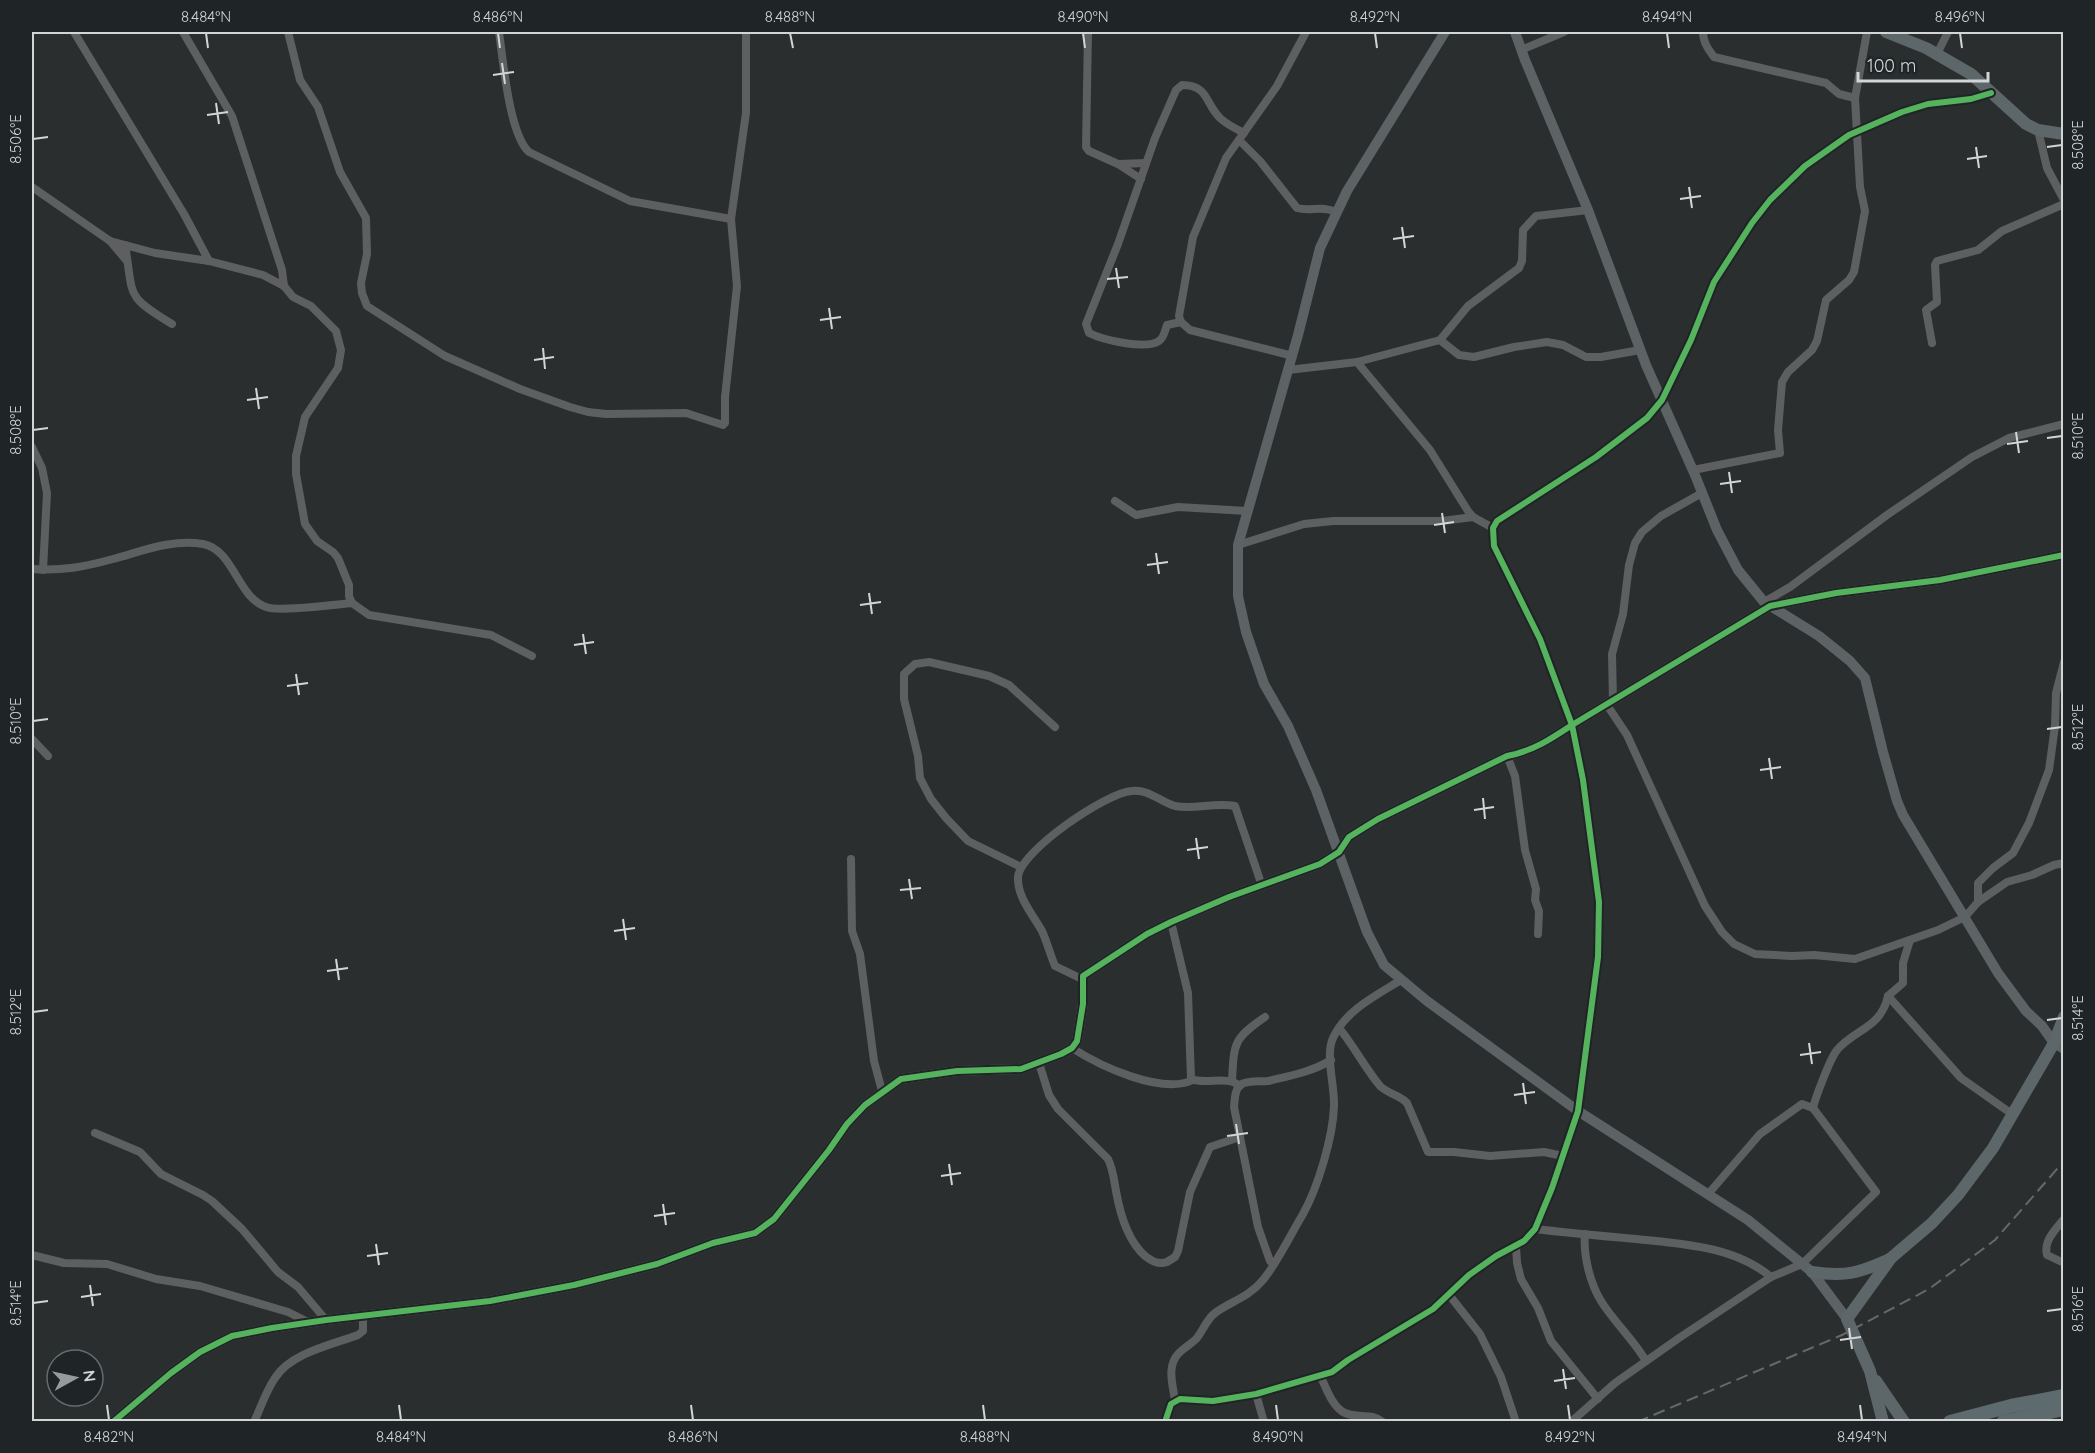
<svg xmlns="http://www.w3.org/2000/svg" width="2095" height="1453" viewBox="0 0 2095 1453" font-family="Quicksand,sans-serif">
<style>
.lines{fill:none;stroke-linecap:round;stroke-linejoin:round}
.street{stroke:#5d5f60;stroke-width:8}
.secondary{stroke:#5d6365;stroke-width:10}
.primary{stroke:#5d676a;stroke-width:12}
.highway{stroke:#5d6b6e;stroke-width:14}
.rail{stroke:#666969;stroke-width:2;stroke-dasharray:12 6;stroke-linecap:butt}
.cycleway-casing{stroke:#1f2527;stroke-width:10}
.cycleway{stroke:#56b35d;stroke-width:6}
.ticks{fill:none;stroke:#d1d5d6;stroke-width:2}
.neatline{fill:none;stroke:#d1d5d6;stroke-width:2}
.ticks-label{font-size:15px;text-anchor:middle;fill:#d1d5d6}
</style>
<rect width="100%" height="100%" fill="#2b2e2f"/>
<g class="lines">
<g class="street">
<polyline points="74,32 184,214 209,261"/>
<polyline points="183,32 232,116 282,270 284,286"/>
<polyline points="288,32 300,80 318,107 340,172 366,218 367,254 361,283 362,293 367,306 445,356 520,389 570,407 588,412 606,414 686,413 723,425 725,423 725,397 737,286 731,219 746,113 746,32"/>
<path d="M499 32C503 59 509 134 529 152L630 201 731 219"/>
<polyline points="1088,32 1086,147 1089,151 1118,164 1141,179"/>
<path d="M1703 32C1703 42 1708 49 1714 57L1826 83 1839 94 1855 98"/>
<polyline points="1521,50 1564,32"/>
<polyline points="1937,54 1948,32"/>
<polyline points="2038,130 2047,168 2064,200"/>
<path d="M1239 140 1260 161 1297 208C1310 212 1322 205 1336 212"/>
<polyline points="1119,164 1146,163"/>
<polyline points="32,187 110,241 155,253 209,261 263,275 284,286 293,297 311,306 336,331 341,350 338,368 305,417 296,456 296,474 305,524 317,541 333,552 338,558 349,585 349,596 352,603 369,615 491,635 532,656"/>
<polyline points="110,241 127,261"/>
<path d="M125 245C134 297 124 295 172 324"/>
<path d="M1181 322 1167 325C1165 330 1164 338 1159 341 1146 350 1103 340 1089 333L1086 324 1118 244 1155 138 1176 90 1182 85C1209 85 1205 104 1220 118 1226 124 1236 129 1244 133"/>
<polyline points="1440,340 1459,355 1474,357 1514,347 1547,342 1563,345 1586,357 1601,357 1640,350"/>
<polyline points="1932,343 1926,310 1937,302 1935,265 1937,261 1978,250 2002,231 2064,204"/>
<polyline points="1293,356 1190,330 1181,322 1179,316 1193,237 1226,158 1277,86 1306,32"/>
<polyline points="1357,362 1430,450 1468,511 1473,517 1493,528"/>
<polyline points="1288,370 1357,362 1440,340 1468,306 1519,268 1522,261 1523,230 1536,216 1588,210"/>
<polyline points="32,447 42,468 47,493 43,570"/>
<polyline points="1693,470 1780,453 1778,430 1782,382 1788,372 1812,350 1817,341 1826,300 1849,280 1854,272 1865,211 1860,187 1855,98 1867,32"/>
<polyline points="1115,501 1136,515 1178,507 1247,511"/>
<polyline points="1238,545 1304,524 1333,521 1442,521 1473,517"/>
<path d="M32 569C62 571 84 567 113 559 143 551 171 539 203 544 234 550 237 597 266 607 279 612 335 605 352 603"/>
<polyline points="1764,602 1790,587 1887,515 1972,457 2009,438 2064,424"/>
<polyline points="1613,701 1612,654 1623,614 1629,565 1635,543 1642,532 1661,516 1702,493"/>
<polyline points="1607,705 1627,735 1705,906 1722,932 1734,944 1755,954 1792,956 1814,955 1855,959 1938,930 1965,917 1978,902 2007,882 2032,875 2054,865 2064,863"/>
<polyline points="32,739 48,756"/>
<polyline points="1507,756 1515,776 1525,850 1536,889 1535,900 1539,911 1538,934"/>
<polyline points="851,859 852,931 860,954 874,1061 882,1091"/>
<polyline points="1021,867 968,841 946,818 931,799 920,778 918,756 904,699 904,674 915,664 929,662 989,676 1009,685 1055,727"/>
<polyline points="1978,902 1978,883 1993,868 2013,853 2029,823 2049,770 2055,726 2056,693 2064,662"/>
<path d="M1171 922 1188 993 1191 1079C1206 1085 1227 1075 1240 1086"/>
<polyline points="1910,940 1903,963 1903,983 1888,996 1961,1078 2012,1114"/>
<path d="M1082 979 1055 966C1050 954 1047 942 1042 931 1033 915 1017 897 1018 877 1020 851 1107 792 1132 791 1149 789 1160 802 1175 806 1194 810 1215 802 1235 806L1262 886"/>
<path d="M1339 1028C1354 1046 1365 1068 1380 1086 1388 1094 1400 1095 1407 1103L1428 1152H1454L1490 1156 1544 1152 1563 1156"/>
<path d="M1072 1048C1100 1066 1161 1095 1193 1080"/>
<path d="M1039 1063 1049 1095 1058 1109 1108 1159C1113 1169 1114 1180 1116 1191 1120 1214 1127 1240 1145 1256 1152 1261 1158 1265 1167 1262L1175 1257 1178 1251 1190 1192 1210 1147 1240 1137"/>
<path d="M1232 1081C1234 1043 1233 1039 1265 1017"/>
<polyline points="95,1133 140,1152 161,1174 203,1195 212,1201 242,1229 278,1272 298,1287 326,1320"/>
<path d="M1709 1193 1760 1134 1802 1104 1813 1108C1816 1096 1830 1059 1837 1050 1855 1029 1881 1028 1888 996"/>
<path d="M2064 1219C2056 1229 2043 1241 2047 1255L2064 1263"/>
<path d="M1535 1229C1568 1233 1602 1236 1636 1239 1682 1244 1734 1246 1771 1277"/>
<path d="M1585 1234C1583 1255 1590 1283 1601 1301 1614 1322 1633 1339 1646 1361"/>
<polyline points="1516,1246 1517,1263 1521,1279 1538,1308 1551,1341 1598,1399"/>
<polyline points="32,1255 64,1263 107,1264 156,1279 200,1286 288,1312 308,1322"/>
<path d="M1274 1264 1270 1261 1258 1227 1234 1107C1235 1100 1234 1091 1240 1085 1247 1080 1260 1082 1268 1081 1289 1076 1312 1072 1331 1060"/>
<polyline points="1450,1296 1480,1334 1501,1377 1516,1422"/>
<path d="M1321 1377C1326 1388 1333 1408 1345 1413 1358 1419 1371 1412 1383 1422"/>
<polyline points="1256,1394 1264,1422"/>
<path d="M1175 1401C1173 1385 1166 1366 1179 1353 1184 1348 1191 1344 1196 1339 1203 1331 1206 1320 1215 1313 1231 1301 1248 1298 1263 1280 1277 1263 1291 1234 1303 1214 1318 1187 1333 1137 1334 1106 1335 1087 1325 1055 1333 1038 1346 1010 1375 996 1401 980"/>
<path d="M254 1422C261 1407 266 1391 275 1378 291 1353 331 1345 358 1335L363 1331V1316"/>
<polyline points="1165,1422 1171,1404 1180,1399 1213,1401 1256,1394 1332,1372 1348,1360 1433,1309 1469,1275 1496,1256 1524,1241 1535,1229 1552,1188 1578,1111 1598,957 1599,902 1583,780 1572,725 1540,639 1494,546 1493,528 1497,521 1596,457 1647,418 1662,400 1691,340 1714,282 1752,223 1770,200 1805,166 1849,135 1902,112 1928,104 1971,99 1991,93"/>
<polyline points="1571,1422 1615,1383 1679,1338 1771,1277 1802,1264 1876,1192 1813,1108"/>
</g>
<g class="secondary">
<polyline points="1445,32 1347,191 1320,248 1298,335 1238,545 1238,596 1246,632 1264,684 1288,726 1316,790 1367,932 1384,965 1427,1001 1578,1111 1748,1220 1812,1272 1847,1319"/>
<polyline points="1515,32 1525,60 1588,210 1646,365 1695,475 1717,530 1738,570 1764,602 1819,636 1850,661 1865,678 1883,752 1897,801 1903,815 1998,973 2026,1011 2042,1026 2054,1043 2064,1049"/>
<path d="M113 1422 171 1373 200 1352 232 1336 272 1328 326 1320 490 1301 574 1285 657 1264 713 1243 755 1233 774 1219 829 1150 847 1124 865 1105 901 1079 957 1071 1021 1069 1061 1054 1072 1048 1077 1041 1083 1004V976L1147 934 1171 922 1229 897 1320 864 1339 852 1349 837 1378 819 1507 756C1533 751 1551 739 1572 725L1770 606 1836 593 1940 580 2064 555"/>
</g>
<g class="primary">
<polyline points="1886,32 1926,48 1971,74 2026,124 2038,130 2064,134"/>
<path d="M1812 1272C1846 1277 1859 1273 1890 1259"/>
<polyline points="1876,1381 1904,1422"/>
<polyline points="1883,1422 1870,1371 1847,1319 1891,1258 1932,1223 1958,1195 1993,1148 2054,1043 2064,1017"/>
</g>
<g class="highway">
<polyline points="1950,1422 2011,1406 2064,1396"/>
<polyline points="2003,1422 2064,1409"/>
</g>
<polyline class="rail" points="1637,1422 1842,1335 1929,1289 1995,1240 2064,1161"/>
<g class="cycleway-casing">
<g id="cycleway">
<path d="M113 1422 171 1373 200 1352 232 1336 272 1328 326 1320 490 1301 574 1285 657 1264 713 1243 755 1233 774 1219 829 1150 847 1124 865 1105 901 1079 957 1071 1021 1069 1061 1054 1072 1048 1077 1041 1083 1004V976L1147 934 1171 922 1229 897 1320 864 1339 852 1349 837 1378 819 1507 756C1533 751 1551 739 1572 725L1770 606 1836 593 1940 580 2064 555"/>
<polyline points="1165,1422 1171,1404 1180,1399 1213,1401 1256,1394 1332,1372 1348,1360 1433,1309 1469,1275 1496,1256 1524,1241 1535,1229 1552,1188 1578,1111 1598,957 1599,902 1583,780 1572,725 1540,639 1494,546 1493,528 1497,521 1596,457 1647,418 1662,400 1691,340 1714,282 1752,223 1770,200 1805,166 1849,135 1902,112 1928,104 1971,99 1991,93"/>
</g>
</g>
<use href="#cycleway" class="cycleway"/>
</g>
<path class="ticks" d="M206 33 208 48M498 33 500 48M790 33 793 48M1083 33 1085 48M1375 33 1377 48M1667 33 1669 48M1960 33 1962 48M502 63 505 84M493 75 514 72M216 103 219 124M207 115 228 112M33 139 48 137M1976 147 1979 168M2047 147 2062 145M1967 159 1987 156M1689 187 1692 208M1680 199 1701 196M1402 227 1405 248M1393 239 1414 236M1116 268 1119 288M1107 279 1128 277M829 308 832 329M820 320 841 317M543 348 545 369M534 360 554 357M256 388 259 409M247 400 268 397M33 430 48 428M2016 432 2019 453M2047 438 2062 436M2007 444 2028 441M1729 472 1732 493M1720 484 1741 481M1442 513 1445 533M1434 525 1454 522M1156 553 1159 574M1147 565 1168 562M869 593 872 614M860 605 881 602M583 634 586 654M574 645 594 642M296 674 299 695M287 686 308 683M33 721 48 719M2047 729 2062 727M1769 758 1772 779M1760 770 1781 767M1483 798 1485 819M1474 810 1494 807M1196 838 1199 859M1187 850 1208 847M909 879 912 899M900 890 921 888M623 919 626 940M614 931 635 928M336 959 339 980M327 971 348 968M33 1012 48 1010M2047 1020 2062 1018M1809 1043 1812 1064M1800 1055 1821 1052M1523 1083 1526 1104M1514 1095 1535 1092M1236 1124 1239 1144M1227 1136 1248 1133M949 1164 952 1185M941 1176 961 1173M663 1204 666 1225M654 1216 675 1213M376 1244 379 1265M367 1256 388 1253M90 1285 93 1306M81 1297 101 1294M33 1303 48 1301M2047 1311 2062 1309M1849 1328 1852 1349M1840 1340 1861 1337M1563 1369 1566 1389M1554 1381 1575 1378M107 1405 109 1420M399 1405 401 1420M691 1405 693 1420M983 1405 985 1420M1276 1405 1278 1420M1568 1405 1570 1420M1860 1405 1862 1420"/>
<rect width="2095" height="1453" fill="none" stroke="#1f2527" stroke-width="66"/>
<g transform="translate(75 1378) rotate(82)"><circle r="28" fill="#1f2527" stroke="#666b6d" stroke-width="1.5"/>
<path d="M0-4.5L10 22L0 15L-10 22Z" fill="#979b9c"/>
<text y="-9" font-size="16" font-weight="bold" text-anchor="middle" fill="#d1d5d6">N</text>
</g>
<path d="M1858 72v9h130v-9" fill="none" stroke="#d1d5d6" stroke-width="3"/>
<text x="1867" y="72" font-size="18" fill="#d1d5d6" stroke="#1f2527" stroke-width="4.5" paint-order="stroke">100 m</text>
<rect x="33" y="33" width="2029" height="1387" class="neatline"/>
<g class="ticks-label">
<text x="206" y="22">8.484°N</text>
<text x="498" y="22">8.486°N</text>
<text x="790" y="22">8.488°N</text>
<text x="1083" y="22">8.490°N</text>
<text x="1375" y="22">8.492°N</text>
<text x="1667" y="22">8.494°N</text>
<text x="1960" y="22">8.496°N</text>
<text transform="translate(16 139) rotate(-90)" y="5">8.506°E</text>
<text transform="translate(2078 145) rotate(-90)" y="5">8.508°E</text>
<text transform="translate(16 430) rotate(-90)" y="5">8.508°E</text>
<text transform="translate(2078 436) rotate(-90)" y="5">8.510°E</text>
<text transform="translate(16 721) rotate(-90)" y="5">8.510°E</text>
<text transform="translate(2078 727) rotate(-90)" y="5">8.512°E</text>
<text transform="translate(16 1012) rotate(-90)" y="5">8.512°E</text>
<text transform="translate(2078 1018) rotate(-90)" y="5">8.514°E</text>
<text transform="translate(16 1303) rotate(-90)" y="5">8.514°E</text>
<text transform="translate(2078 1309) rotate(-90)" y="5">8.516°E</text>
<text x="109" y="1442">8.482°N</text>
<text x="401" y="1442">8.484°N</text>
<text x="693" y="1442">8.486°N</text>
<text x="985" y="1442">8.488°N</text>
<text x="1278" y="1442">8.490°N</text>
<text x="1570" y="1442">8.492°N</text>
<text x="1862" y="1442">8.494°N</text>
</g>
</svg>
